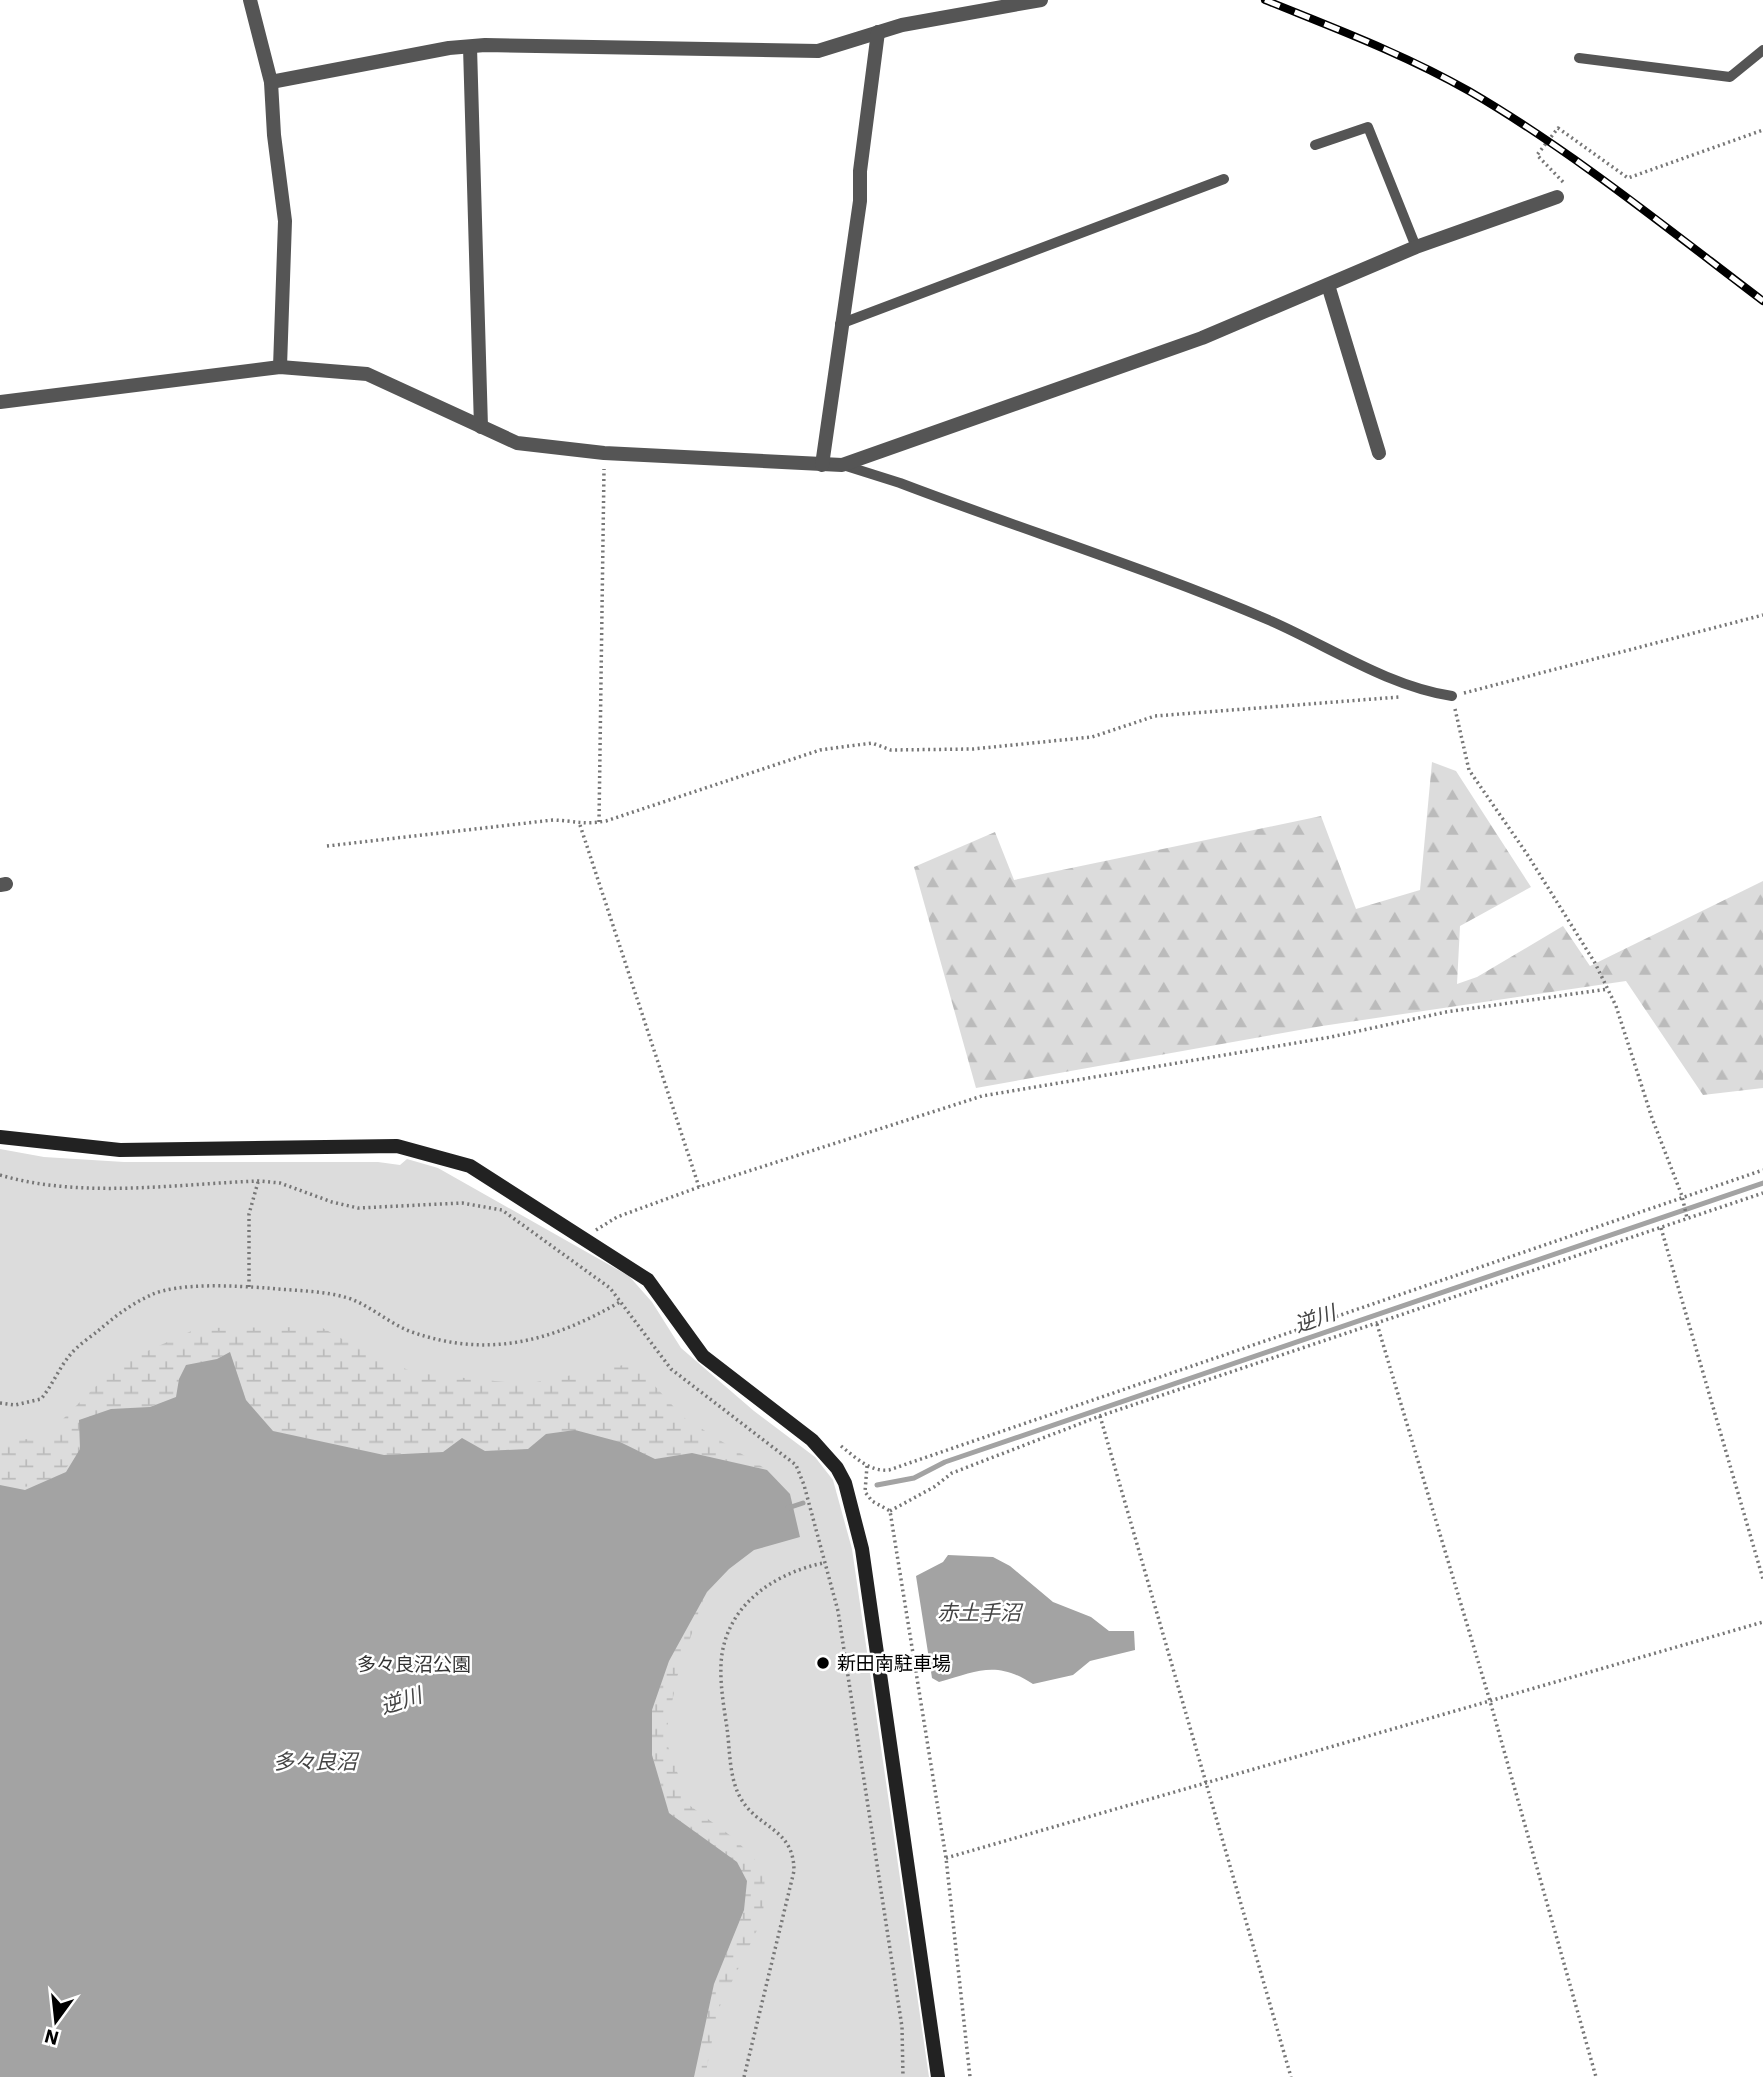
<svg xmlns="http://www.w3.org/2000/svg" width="1763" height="2077" viewBox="0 0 1763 2077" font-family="'IBM Plex Sans','Noto Sans JP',sans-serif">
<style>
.green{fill:#dcdcdc}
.forest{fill:url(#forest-firs)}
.wetland{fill:url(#wetland-marsh)}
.water{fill:#a3a3a3}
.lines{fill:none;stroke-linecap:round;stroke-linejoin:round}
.stream{stroke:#a3a3a3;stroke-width:5}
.path{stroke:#777;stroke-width:3.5;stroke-dasharray:2 3.5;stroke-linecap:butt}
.lane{stroke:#555;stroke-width:10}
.street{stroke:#555;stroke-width:14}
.secondary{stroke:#222;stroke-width:14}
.rail-casing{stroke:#000;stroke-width:8}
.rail{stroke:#fff;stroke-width:5;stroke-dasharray:16;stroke-linecap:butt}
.poi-dot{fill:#000;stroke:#fff;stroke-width:2.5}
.labels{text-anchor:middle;stroke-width:5;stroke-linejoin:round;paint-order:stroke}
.poi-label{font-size:19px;fill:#000;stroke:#fff;text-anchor:start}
.park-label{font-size:19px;fill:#333;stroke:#fff}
.water-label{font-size:21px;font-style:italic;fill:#444;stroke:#fff}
</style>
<defs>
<pattern id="forest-firs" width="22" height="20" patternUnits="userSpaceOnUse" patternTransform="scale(1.75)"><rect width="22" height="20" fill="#dcdcdc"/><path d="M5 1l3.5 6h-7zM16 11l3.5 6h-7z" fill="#bbb"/></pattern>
<pattern id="wetland-marsh" width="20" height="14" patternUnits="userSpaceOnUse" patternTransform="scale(1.75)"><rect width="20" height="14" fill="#dcdcdc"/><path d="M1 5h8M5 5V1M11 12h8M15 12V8" fill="none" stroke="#bbb"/></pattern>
</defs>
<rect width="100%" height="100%" fill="#fff"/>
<polygon class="green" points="0,1149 44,1157 124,1162 378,1162 400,1165 407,1159 438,1168 629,1276 652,1302 681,1348 754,1411 815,1457 833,1480 852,1549 929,2077 0,2077"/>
<polygon class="forest" points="1432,762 1456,771 1531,887 1460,926 1457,984 1477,977 1563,926 1590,966 1763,881 1763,1088 1703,1095 1626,981 1322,1026 976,1088 914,867 995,832 1014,880 1321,816 1356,909 1420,890"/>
<g class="wetland">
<path d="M321 1327 358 1348 415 1373 526 1384 634 1363 683 1417 767 1470 692 1453 655 1459 620 1442 546 1434 528 1449 485 1451 462 1438 443 1452 383 1455 273 1431 246 1400 229 1352 217 1359 186 1365 179 1379 177 1397 149 1407 111 1409C78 1452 62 1497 0 1485V1441L44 1438 117 1365 198 1328Z"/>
<polygon points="706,1592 677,1677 665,1738 689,1805 735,1839 765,1870 763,1918 718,2010 705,2077 694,2077 714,1984 744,1910 695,1834 669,1813 652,1755 652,1710 669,1661"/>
</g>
<g class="water">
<polygon points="230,1352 246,1400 273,1431 384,1455 443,1452 462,1438 485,1451 528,1449 546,1434 575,1430 620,1442 655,1459 692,1453 767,1470 790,1494 800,1537 754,1550 729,1569 707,1592 669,1661 652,1710 652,1755 669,1813 737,1862 747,1881 744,1910 714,1984 694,2077 0,2077 0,1485 25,1490 66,1472 80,1449 79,1420 111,1409 150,1407 176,1397 179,1379 186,1365 217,1359"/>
<path d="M948 1555 993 1557 1010 1566 1053 1602 1091 1617 1109 1631H1134L1135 1650 1090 1661 1073 1675 1033 1684C996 1660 978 1671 939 1682L932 1678 916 1576 943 1562Z"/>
</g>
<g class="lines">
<g class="stream">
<polyline points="877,1485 914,1478 945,1462 1763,1183"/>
<polyline points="788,1508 803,1503"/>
</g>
<g class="path">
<polyline points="1563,182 1537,155 1558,128 1628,178 1763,130"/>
<polyline points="1464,693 1763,615"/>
<polyline points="1455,709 1469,770 1527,854 1595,963 1616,1006 1652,1118 1682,1196 1687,1218"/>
<polyline points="599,822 604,469"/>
<polyline points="580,825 699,1187"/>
<path d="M327 846 553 820C576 821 583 825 606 821L820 750 872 743 891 750 973 749 1092 737 1155 716 1399 697"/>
<path d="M0 1175C81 1199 175 1184 259 1181L280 1183 332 1202 358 1208 462 1203 502 1210 610 1288 671 1369 796 1465 804 1485 838 1611 902 2027 903 2077"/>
<polyline points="1661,1228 1763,1579"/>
<polyline points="596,1230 617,1217 699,1187 982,1096 1331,1037 1446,1012 1608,989"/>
<polyline points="249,1287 249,1214 258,1182"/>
<polyline points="1377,1324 1490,1701 1596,2077"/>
<path d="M0 1403 15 1405 41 1399C52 1386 59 1368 70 1355 77 1346 89 1338 98 1331 114 1317 131 1304 151 1295 179 1282 236 1286 267 1288 295 1291 324 1290 351 1299 372 1307 390 1324 412 1332 489 1359 552 1341 620 1302"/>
<polyline points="1100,1416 1291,2077"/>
<path d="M841 1446C856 1458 870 1472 889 1470L1763 1170"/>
<polyline points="867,1466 865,1492 872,1501 890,1511 946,1858 970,2077"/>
<polyline points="890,1511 934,1487 952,1473 1100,1416 1763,1193"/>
<polyline points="946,1858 1763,1622"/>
<path d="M744 2077 794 1871C794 1827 757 1829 740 1797 729 1777 730 1750 727 1728 724 1708 720 1685 721 1664 724 1607 772 1574 823 1563"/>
</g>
<g class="lane">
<polyline points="1579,58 1730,77 1763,50"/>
<polyline points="1315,145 1368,127 1416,247"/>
<polyline points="840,324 1224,179"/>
<path d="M843 465 900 483C1023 530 1150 569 1271 621 1330 647 1388 686 1452 696"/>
</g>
<g class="street">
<polyline points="250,0 271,82 274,135 285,221 280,367"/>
<polyline points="470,47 481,427"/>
<polyline points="271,82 449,48 485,45 818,51 902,25 1041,0"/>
<polyline points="1328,285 1379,453"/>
<polyline points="0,402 280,367 367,374 517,443 604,453 842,465 1202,338 1416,247 1557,197"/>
<polyline points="822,465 860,201 860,171 878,32"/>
<polyline points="0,885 6,884"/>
</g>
<polyline class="secondary" points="0,1137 120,1150 397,1146 470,1166 648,1280 703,1356 812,1440 837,1468 845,1483 862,1549 938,2077"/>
<g class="rail-casing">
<path id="rail" d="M1265 0C1334 28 1404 54 1469 91 1572 151 1668 229 1763 301"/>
</g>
<use href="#rail" class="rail"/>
</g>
<circle class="poi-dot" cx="823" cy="1663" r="7"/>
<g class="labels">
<g class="poi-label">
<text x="837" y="1670">新田南駐車場</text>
</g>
<g class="park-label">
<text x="414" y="1671">多々良沼公園</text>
</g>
<g class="water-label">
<text transform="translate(1315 1319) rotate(-19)" y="7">逆川</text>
<text x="979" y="1620">赤土手沼</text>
<text transform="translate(401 1701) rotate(-18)" y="7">逆川</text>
<text x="315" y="1769">多々良沼</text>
</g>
</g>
<g transform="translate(56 2021) rotate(195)" stroke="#ffffff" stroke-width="5" paint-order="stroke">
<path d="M0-5L12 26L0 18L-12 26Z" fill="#000000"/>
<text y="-10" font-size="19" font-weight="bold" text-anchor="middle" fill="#000000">N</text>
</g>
</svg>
